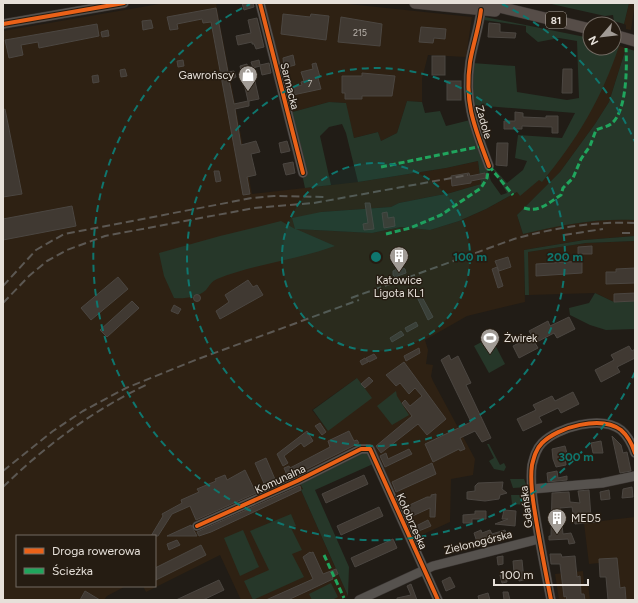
<svg xmlns="http://www.w3.org/2000/svg" width="638" height="603" viewBox="0 0 638 603" font-family="Figtree,sans-serif">
<style>
.built{fill:#2e2113;fill-rule:evenodd}
.green{fill:#263729}
.building{fill:#403932;stroke:#4b4641}
.lines{fill:none;stroke-linecap:round;stroke-linejoin:round}
.minor-casing{stroke:#3a3532;stroke-width:10}
.major-casing{stroke:#3a3532;stroke-width:12}
.minor{stroke:#56524e;stroke-width:9}
.major{stroke:#564d48;stroke-width:11}
.rail{stroke:#5c5853;stroke-width:2;stroke-dasharray:8 4;stroke-linecap:butt}
.quiet{stroke:#20a55d;stroke-width:3;stroke-dasharray:6 3;stroke-linecap:butt}
.cycleway-casing{stroke:#251c12;stroke-width:6}
.cycleway{stroke:#ea6118;stroke-width:4}
.ring{fill:none;stroke:#0f766e;stroke-width:2;stroke-dasharray:7 5}
.labels{text-anchor:middle;stroke-width:3;stroke-linejoin:round;paint-order:stroke}
.number-label{font-size:9px;fill:#bcb6af}
.shield{fill:#251c12;stroke:#aca59d;stroke-width:1}
.shield-label{font-size:10px;font-weight:bold;fill:#e6e0d9}
.poi-label{font-size:11px;fill:#e6e0d9;stroke:#251c12;text-anchor:start}
.street-label{font-size:11px;fill:#e6e0d9;stroke:#251c12}
.centre{fill:#0f766e;stroke:#251c12;stroke-width:2}
.ring-label{font-size:12px;text-anchor:middle;font-weight:bold;fill:#0f766e;stroke:#251c12;stroke-width:3;stroke-linejoin:round;paint-order:stroke}
</style>
<rect width="100%" height="100%" fill="#211c16"/>
<g class="built">
<path d="M165 3H216L252 194 358 182 446 168 478 161 481 184 450 193 399 203 391 207 321 212 295 229 372 233 401 227 430 230 459 221 486 209 517 192 562 148 614 48V44L626 48 609 102 595 124 560 172 517 215 523 234 560 225 603 220 629 219 635 220V236L584 240 524 250 525 302 467 316 425 340 428 350 426 364 433 365 431 376 433 381 475 459 473 475 451 479 450 522 415 538 414 541 371 444H365L301 490 348 596 339 600H241L220 555 146 592 143 586H155V536H17V586H126L107 596 104 600H3V31ZM357 378 328 431 312 410Z"/>
<polygon points="263,3 339,3 472,17 466,57 428,55 422,79 422,102 407,101 397,133 381,141 378,132 354,138 345,103 329,102 289,113"/>
<polygon points="629,3 635,3 631,30 626,29 626,25 624,24"/>
<polygon points="635,241 635,301 614,302 595,293 529,295 527,252 586,243"/>
<polygon points="635,517 635,600 626,600 625,588 620,588 606,577 600,577 599,563 589,564 584,523"/>
<polygon points="583,571 584,584 588,584 590,600 559,600 555,574"/>
</g>
<g class="green">
<polygon points="547,3 629,3 624,24 614,21 613,15 605,16"/>
<path d="M485 17 590 38V48H614V44L619 46C602 98 577 140 542 182L539 180 520 196 517 192 486 209 459 221 430 230 401 227 372 233 296 229 335 246C296 260 255 264 217 279 212 281 209 286 206 290 199 297 184 299 174 298L164 276 159 253 220 236 281 221 295 229 292 218 321 212 391 207 399 203 450 193 481 184 478 161 446 168 358 182 346 133 342 124 329 127 320 136 331 185 305 188 289 113 329 102 346 103 354 138 378 132 381 141 397 133 407 101 422 102 425 113 440 111 446 126 470 120 491 181 501 195 507 193 490 164 507 183 523 170 527 161 515 158 518 135 562 138 575 113 473 105 472 63 515 66 517 92 567 100 579 98 577 41 559 38 538 42 526 32V26L484 20Z"/>
<path d="M626 48 635 51V220C596 218 560 225 523 234L517 215 560 172 595 124 609 102Z"/>
<polygon points="635,236 635,241 586,243 528,252 529,295 525,295 524,250 584,240"/>
<polygon points="595,293 614,302 635,301 635,329 606,330 590,325 570,315 569,308 589,303"/>
<polygon points="491,337 505,364 489,373 474,346"/>
<polygon points="357,378 372,398 328,431 313,410"/>
<polygon points="396,391 397,396 409,415 392,425 377,406"/>
<polygon points="487,444 489,444 500,465 504,463 506,467 504,471 494,469 489,461 494,458"/>
<polygon points="361,451 368,451 373,464 315,490 349,567 348,596 301,490 303,489 300,483"/>
<polygon points="510,479 524,479 527,487 513,488"/>
<polygon points="511,495 526,495 526,505 512,504"/>
<polygon points="291,514 296,526 291,528 302,550 292,554 304,577 253,600 244,581 269,570 250,531"/>
<polygon points="243,530 259,567 240,576 224,538"/>
<polygon points="331,583 338,597 332,600 312,600 309,594"/>
</g>
<g class="building">
<polygon points="242,3 253,3 254,7 244,10"/>
<polygon points="216,8 228,72 234,71 236,77 229,80 234,104 248,101 244,83 255,81 259,99 249,101 249,106 235,109 241,145 256,141 260,152 251,154 256,175 247,177 250,194 243,195 211,22 203,23 202,19 177,24 178,29 170,30 167,17"/>
<polygon points="283,14 310,17 311,14 329,16 326,40 281,34"/>
<polygon points="341,17 382,24 380,46 338,42"/>
<polygon points="257,18 264,47 256,49 254,44 252,44 252,42 238,45 236,36 251,33 248,20"/>
<polygon points="151,20 153,28 143,30 142,21"/>
<polygon points="489,23 500,24 500,32 516,33 515,38 488,37"/>
<polygon points="97,24 99,36 39,48 38,42 21,45 23,55 9,58 5,40"/>
<polygon points="421,27 446,29 445,39 434,38 433,43 419,42"/>
<polygon points="108,30 109,36 102,37 101,32"/>
<polygon points="293,55 295,65 284,68 283,58"/>
<rect x="432" y="56" width="13" height="19"/>
<polygon points="183,60 184,66 178,67 177,61"/>
<polygon points="259,60 260,65 269,63 271,73 262,75 260,66 253,68 251,62"/>
<polygon points="316,63 320,77 318,78 321,89 293,95 291,88 302,85 301,82 304,81 301,72 313,69 312,64"/>
<polygon points="247,64 248,70 241,71 240,66"/>
<polygon points="125,69 127,76 121,77 120,70"/>
<polygon points="563,69 572,69 572,93 562,93"/>
<polygon points="362,73 395,76 392,96 362,96 362,99 345,99 345,93 342,93 342,76 362,76"/>
<polygon points="98,75 99,82 93,83 92,76"/>
<rect x="447" y="81" width="14" height="19"/>
<polygon points="5,109 22,194 3,197 3,110"/>
<polygon points="515,112 523,113 523,117 546,118 546,116 558,116 558,133 552,133 552,127 522,126 522,129 504,129 504,121 515,121"/>
<polygon points="287,141 290,151 281,153 279,143"/>
<polygon points="497,143 508,143 507,166 496,165"/>
<polygon points="293,162 295,173 286,175 283,164"/>
<polygon points="214,171 219,171 221,181 216,182"/>
<polygon points="469,173 470,176 485,173 486,178 471,181 471,183 452,186 451,176"/>
<polygon points="365,203 370,203 374,229 364,230 363,224 368,223"/>
<polygon points="72,206 76,226 3,240 3,219"/>
<polygon points="387,212 388,218 394,217 395,226 384,228 382,213"/>
<polygon points="592,246 592,254 578,254 578,247"/>
<polygon points="508,257 511,267 499,271 495,261"/>
<polygon points="582,261 582,273 536,276 536,264"/>
<polygon points="401,267 405,269 406,273 395,277 393,275 393,271"/>
<polygon points="497,267 503,286 498,288 492,269"/>
<polygon points="635,268 635,283 606,284 606,272 616,272 616,269"/>
<polygon points="118,277 128,289 91,320 81,308"/>
<polygon points="248,280 253,287 257,285 263,295 220,319 216,311 229,302 225,295"/>
<polygon points="635,293 635,301 614,302 614,294"/>
<circle cx="197" cy="298" r="3.5"/>
<polygon points="421,295 433,317 428,320 417,297"/>
<polygon points="132,301 139,308 107,337 100,330"/>
<polygon points="174,305 181,309 178,314 171,311"/>
<polygon points="569,317 575,329 557,338 554,333 535,343 538,348 519,358 513,346 532,336 529,331 548,321 550,326"/>
<polygon points="416,322 418,326 407,332 405,328"/>
<polygon points="401,331 404,335 392,342 390,338"/>
<polygon points="629,346 632,351 635,349 635,358 617,367 620,372 601,382 595,370 614,360 611,355"/>
<polygon points="419,348 420,353 406,361 404,356"/>
<polygon points="374,354 377,358 369,362 366,358"/>
<polygon points="449,355 451,360 458,356 471,383 466,385 491,438 482,442 475,431 460,438 465,449 460,451 459,449 433,462 425,444 471,422 441,360"/>
<polygon points="365,358 368,362 362,365 360,361"/>
<polygon points="404,362 446,419 427,435 418,424 381,453 376,446 412,416 402,403 405,400 410,406 422,396 415,388 409,394 400,383 396,386 386,375"/>
<polygon points="369,377 373,381 365,388 361,384"/>
<polygon points="573,392 579,404 561,413 558,408 539,417 542,422 523,431 517,419 536,410 533,405 552,396 555,401"/>
<polygon points="320,423 326,432 322,435 315,426"/>
<polygon points="307,431 313,441 304,447 301,443 284,456 288,463 283,466 277,454"/>
<polygon points="349,431 354,441 357,440 359,443 285,480 284,476 287,475 284,468 289,466 290,468 330,447 328,441"/>
<polygon points="612,436 621,445 623,453 627,452 631,471 620,473"/>
<polygon points="601,441 603,453 593,453 591,443"/>
<polygon points="565,446 568,457 565,457 566,465 556,467 553,459 552,449"/>
<polygon points="409,449 412,454 385,467 380,456 386,453 388,459"/>
<polygon points="266,458 277,484 266,488 255,463"/>
<polygon points="432,463 436,474 396,492 392,482"/>
<polygon points="245,470 256,493 196,520 190,506 172,514 158,536 151,536 163,516 162,514 182,503 181,500 199,492 197,489 216,481 215,479 225,475 227,480"/>
<polygon points="557,471 558,478 567,476 567,480 548,482 547,473"/>
<polygon points="364,475 368,484 326,503 322,494"/>
<polygon points="503,482 502,489 507,493 500,495 499,499 485,501 467,499 467,492 475,491 475,486 478,483"/>
<polygon points="300,486 301,490 211,532 199,536 197,532"/>
<polygon points="632,487 633,497 622,498 623,489"/>
<polygon points="589,490 591,517 595,516 596,522 575,524 572,507 560,508 563,534 571,533 575,543 569,544 568,539 549,540 549,536 551,536 552,493 569,492 570,502 580,503 578,491"/>
<polygon points="609,490 610,499 601,500 600,492"/>
<polygon points="436,494 435,517 430,517 430,508 408,518 403,508 427,497 431,497 431,495"/>
<polygon points="379,507 383,516 341,535 337,526"/>
<polygon points="504,510 516,511 515,526 495,524 508,519 502,519"/>
<polygon points="475,511 486,511 486,519 472,519 472,523 463,523 463,515 475,514"/>
<polygon points="428,520 431,526 414,533 412,528"/>
<polygon points="191,525 197,536 167,536"/>
<polygon points="481,530 482,533 490,530 492,534 505,530 507,537 485,542 484,539 477,542 474,533"/>
<polygon points="393,539 397,548 355,567 351,558"/>
<polygon points="177,540 180,545 169,550 167,544"/>
<polygon points="201,545 206,555 156,580 155,568"/>
<polygon points="310,552 311,553 313,552 323,574 336,569 338,574 332,577 333,579 288,600 266,600 313,579 303,557"/>
<polygon points="550,554 561,554 562,557 575,556 577,577 580,576 581,594 584,594 585,600 567,600 566,596 564,597 560,564 551,564"/>
<polygon points="503,556 503,564 498,565 497,557"/>
<polygon points="617,558 620,588 625,587 626,600 608,600 606,577 600,577 599,559"/>
<polygon points="522,560 524,580 519,581 518,572 514,573 513,561"/>
<polygon points="506,574 507,582 502,583 500,575"/>
<polygon points="450,577 455,587 446,591 442,581"/>
<polygon points="219,580 224,590 203,600 176,600"/>
<polygon points="411,584 417,600 397,600 397,598 411,595 407,586"/>
<polygon points="85,591 100,600 80,600"/>
<polygon points="503,592 508,592 510,600 504,600"/>
<polygon points="488,593 490,600 479,600 478,596"/>
</g>
<g class="lines">
<g class="minor-casing">
<g id="minor">
<polyline points="260,3 303,173"/>
<path d="M481 10C479 28 473 44 470 62 464 104 475 128 489 166"/>
<polyline points="3,24 124,3"/>
<polyline points="532,489 602,483 635,476"/>
<polyline points="197,526 297,481 361,449 370,449 438,600"/>
<polyline points="359,600 433,566 539,539"/>
<path d="M551 600C545 569 539 539 534 507 532 494 530 479 532 465 534 457 536 449 542 443 558 427 601 415 621 430 628 436 632 444 635 453"/>
</g>
</g>
<g class="major-casing">
<g id="major">
<polyline points="415,3 495,11"/>
<polyline points="483,3 590,29"/>
<polyline points="614,35 635,41"/>
</g>
</g>
<use href="#minor" class="minor"/>
<use href="#major" class="major"/>
<g class="rail">
<polyline points="622,233 635,233"/>
<polyline points="564,235 603,229"/>
<polyline points="3,286 36,250 64,234 252,198 274,196 327,197"/>
<path d="M351 298 514 239C554 228 594 221 635 223"/>
<polyline points="3,303 29,276 47,261 67,250 105,236 254,208 314,203 468,175"/>
<polyline points="3,471 53,431 83,411 126,388 198,359 359,300"/>
<path d="M3 487C45 446 92 411 146 385"/>
</g>
<g class="quiet">
<polyline points="489,166 513,195"/>
<polyline points="381,167 482,146"/>
<path d="M524 208C539 213 548 203 561 195L563 188 573 178 581 159 590 146 596 130C600 128 607 127 611 124 627 112 627 67 626 48"/>
<polyline points="386,234 410,228 441,215 481,188 487,178 489,166"/>
<polyline points="324,555 344,598"/>
</g>
<g class="cycleway-casing">
<g id="cycleway">
<polyline points="260,3 303,173"/>
<path d="M481 10C479 28 473 44 470 62 464 104 475 128 489 166"/>
<polyline points="3,24 124,3"/>
<polyline points="197,526 297,481 361,449 370,449 438,600"/>
<path d="M551 600C545 569 539 539 534 507 532 494 530 479 532 465 534 457 536 449 542 443 558 427 601 415 621 430 628 436 632 444 635 453"/>
</g>
</g>
<use href="#cycleway" class="cycleway"/>
</g>
<circle cx="376" cy="257" r="94" fill="#0f766e" fill-opacity=".12"/>
<g class="ring">
<circle cx="376" cy="257" r="94"/>
<circle cx="376" cy="257" r="189"/>
<path d="M635 372A283 283 0 1 1 250 4M502 4A283 283 0 0 1 635 142"/>
</g>
<defs>
<g id="shop-pin" transform="scale(1)"><path d="M0 17L-7.5 6A9.5 9.5 0 1 1 7.5 6Z" fill="#a19b95" stroke="#251c12"/><path d="M-5-2.5h2.3a2.7 3.5 0 0 1 5.4 0H5L5.5 6h-11ZM-1.5-2.5h3a1.5 2.3 0 0 0-3 0Z" fill="#fff"/></g>
<g id="building-pin" transform="scale(1)"><path d="M0 17L-7.5 6A9.5 9.5 0 1 1 7.5 6Z" fill="#a19b95" stroke="#251c12"/><path d="M-4-6H4V6H1V3H-1V6H-4ZM-2.5-4.3h1.7v1.8h-1.7ZM.8-4.3h1.7v1.8H.8ZM-2.5-1h1.7V.8h-1.7ZM.8-1h1.7V.8H.8Z" fill="#fff"/></g>
<g id="stadium-pin" transform="scale(1)"><path d="M0 17L-7.5 6A9.5 9.5 0 1 1 7.5 6Z" fill="#a19b95" stroke="#251c12"/><path d="M0-5a6.5 5 0 1 0 0 10a6.5 5 0 1 0 0-10ZM-3.5-1.8h7v3.6h-7Z" fill="#fff"/></g>
</defs>
<g fill-rule="evenodd">
<use href="#shop-pin" x="248" y="75"/>
<use href="#building-pin" x="399" y="256"/>
<use href="#stadium-pin" x="490" y="338"/>
<use href="#building-pin" x="557" y="518"/>
</g>
<g class="labels">
<g class="number-label">
<text x="360" y="36">215</text>
<text x="310" y="87">7</text>
</g>
<rect class="shield" x="546" y="12" width="20" height="16" rx="3"/>
<g class="shield-label">
<text x="556" y="24">81</text>
</g>
<g class="poi-label">
<text x="234" y="79" text-anchor="end">Gawrońscy</text>
<text x="399" y="284" text-anchor="middle">Katowice<tspan x="399" dy="13">Ligota KL1</tspan></text>
<text x="504" y="342">Żwirek</text>
<text x="571" y="522">MED5</text>
</g>
<g class="street-label">
<text transform="translate(290 86) rotate(76)" y="4">Sarmacka</text>
<text transform="translate(484 122) rotate(74)" y="4">Zadole</text>
<text transform="translate(280 479) rotate(-25)" y="4">Komunalna</text>
<text transform="translate(526 507) rotate(-97)" y="4">Gdańska</text>
<text transform="translate(412 521) rotate(66)" y="4">Kołobrzeska</text>
<text transform="translate(478 542) rotate(-14)" y="4">Zielonogórska</text>
</g>
</g>
<circle cx="376" cy="257" r="6" class="centre"/>
<g class="ring-label">
<text x="470" y="261">100 m</text>
<text x="565" y="261">200 m</text>
<text x="576" y="461">300 m</text>
</g>
<rect width="638" height="603" fill="none" stroke="#e6e0d9" stroke-width="8"/>
<rect x="16" y="535" width="140" height="52" fill="#251c12" stroke="#726a62"/>
<rect x="24" y="548" width="20" height="6" fill="#ea6118" stroke="#726a62"/>
<text x="52" y="555" font-size="12" fill="#e6e0d9">Droga rowerowa</text>
<rect x="24" y="568" width="20" height="6" fill="#20a55d" stroke="#726a62"/>
<text x="52" y="575" font-size="12" fill="#e6e0d9">Ścieżka</text>
<g transform="translate(602 36) rotate(242)"><circle r="19" fill="#251c12" stroke="#726a62"/>
<path d="M0-3L7 15L0 10L-7 15Z" fill="#a19b95"/>
<text y="-6" font-size="11" font-weight="bold" text-anchor="middle" fill="#e6e0d9">N</text>
</g>
<path d="M494 579v6h94v-6" fill="none" stroke="#e6e0d9" stroke-width="2"/>
<text x="500" y="579" font-size="12" fill="#e6e0d9" stroke="#251c12" stroke-width="3" paint-order="stroke">100 m</text>
</svg>
